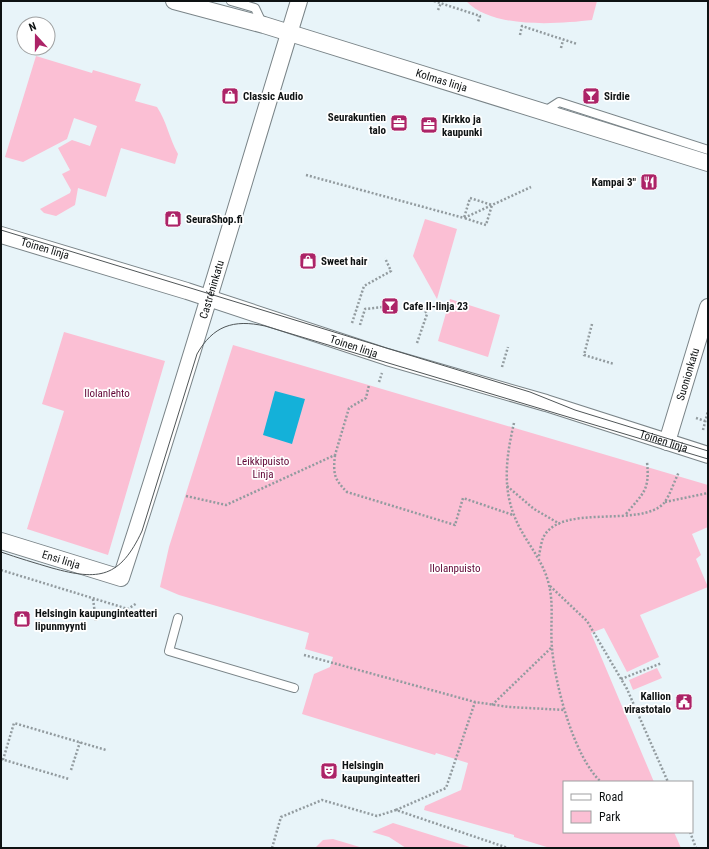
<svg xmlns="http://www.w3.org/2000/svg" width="709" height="849" viewBox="0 0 709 849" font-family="'Roboto Condensed',sans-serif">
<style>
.green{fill:#fbbfd4}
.water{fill:#14b1d9}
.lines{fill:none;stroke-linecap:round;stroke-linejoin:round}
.lane-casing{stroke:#7a8488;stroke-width:10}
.street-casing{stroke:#7a8488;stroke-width:18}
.path{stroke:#929b9f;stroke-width:2.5;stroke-dasharray:2 2;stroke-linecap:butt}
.lane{stroke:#fff;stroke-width:8}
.street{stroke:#fff;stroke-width:16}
.tram{stroke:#505658;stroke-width:1}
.labels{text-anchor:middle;stroke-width:3.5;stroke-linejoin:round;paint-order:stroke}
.street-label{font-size:11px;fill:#0e1213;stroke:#fff}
.poi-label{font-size:11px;font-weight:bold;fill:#0e1213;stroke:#fff;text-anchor:start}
.park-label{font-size:11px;fill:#620837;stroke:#fff}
</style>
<rect width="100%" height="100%" fill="#e8f4f9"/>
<g class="green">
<path d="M466 1H597L592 20C557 24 492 29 466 1Z"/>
<path d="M36 56 92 73 93 70 141 84 135 101 157 107C167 122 169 138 178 154L175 164 121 148 106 197 78 188 75 205 56 216 44 213 40 209 70 193 71 190 62 174 70 170 58 148 72 140 90 146 97 126 74 118 67 139 23 162 5 157Z"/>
<polygon points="425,219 457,229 437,299 413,256"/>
<polygon points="450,299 500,315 488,357 438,341"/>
<polygon points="64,332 165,361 108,555 27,529 64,411 42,404"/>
<polygon points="233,345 708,485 708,527 692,534 701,555 696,559 708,587 640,615 659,657 627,672 604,628 591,633 654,782 564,782 564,832 674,832 681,848 550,848 514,837 514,835 424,810 425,806 461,790 468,763 436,753 435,755 302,714 314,674 330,667 333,657 305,649 309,633 179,595 160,587 169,547"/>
<polygon points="657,668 662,678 633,690 629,680"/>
<polygon points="393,823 473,848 406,848 389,837 372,832"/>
<polygon points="333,839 363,848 315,848 323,840"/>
</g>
<polygon class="water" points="275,391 305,399 292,444 263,435"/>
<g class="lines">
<g class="lane-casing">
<g id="lane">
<polyline points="231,1 255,8 263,25"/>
<polyline points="545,111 559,102 708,150"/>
<polyline points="178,618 169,651 294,688"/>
</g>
</g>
<g class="street-casing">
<g id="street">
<path id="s1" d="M174 1 264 25 708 163"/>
<path id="s2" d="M1 235 187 291 387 357 546 403 708 455"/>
<path id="s3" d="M667 442 708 307"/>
<path id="s4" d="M1 541 121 578C184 386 240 193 299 1"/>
</g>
</g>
<g class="path">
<polyline points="434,1 480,16 478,22"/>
<polyline points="438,10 441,3"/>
<polyline points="520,35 522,26 577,44"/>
<polyline points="561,48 563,40"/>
<polyline points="306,175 464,218 531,187"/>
<polygon points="470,198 492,205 486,225 464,218"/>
<polyline points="352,323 364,286 391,271 385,258"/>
<polyline points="592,324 584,355 614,364"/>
<polyline points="360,325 365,309 383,307"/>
<polyline points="417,343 427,314 422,306"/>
<polyline points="502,367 508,347"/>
<polyline points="379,382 382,373"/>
<polyline points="696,418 705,421"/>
<path d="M514 423C507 453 502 485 514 515 523 540 543 558 549 585 554 605 550 627 552 648 555 685 574 757 601 782"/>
<polyline points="703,430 708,411"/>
<path d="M335 455C333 474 334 479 347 492L455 525 463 498 513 515"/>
<polyline points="507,486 534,509 560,524"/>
<polyline points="186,496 226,505 335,455 349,408 366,398 369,385"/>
<polyline points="665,502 708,493"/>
<path d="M626 514C643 493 650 491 647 462"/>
<path d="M539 556C540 551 541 543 543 538 560 502 640 529 664 503 670 495 674 482 679 472"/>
<polyline points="1,570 128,609 137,603"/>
<polyline points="550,586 587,621 627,689 668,782"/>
<polyline points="93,599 96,621"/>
<polyline points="304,655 475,702 509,707 565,710"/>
<polyline points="621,679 662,663"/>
<polyline points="492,705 552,647"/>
<polyline points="1,759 69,779"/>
<polyline points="3,760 14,723 106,750"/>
<polyline points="71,770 80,742"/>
<polyline points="396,810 446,788 475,702"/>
<polyline points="690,832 696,848"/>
<polyline points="272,848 281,817 322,800 377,816 396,810 508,848"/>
</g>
<use href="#lane" class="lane"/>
<use href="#street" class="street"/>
<g class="tram">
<polyline points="1,230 530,392 575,410 708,451"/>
<path d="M1 552C18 558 35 563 52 568 99 581 120 578 142 531L197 354C213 326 233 319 265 326L708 459"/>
</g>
</g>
<defs>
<g id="shop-square" transform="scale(0.9)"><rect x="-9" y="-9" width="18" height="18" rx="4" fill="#ac2367" stroke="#fff"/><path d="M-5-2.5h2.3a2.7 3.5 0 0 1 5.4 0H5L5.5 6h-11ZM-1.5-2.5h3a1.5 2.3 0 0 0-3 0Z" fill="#fff"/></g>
<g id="bar-square" transform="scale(0.9)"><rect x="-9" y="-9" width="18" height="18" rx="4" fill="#ac2367" stroke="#fff"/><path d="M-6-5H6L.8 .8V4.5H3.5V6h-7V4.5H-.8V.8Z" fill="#fff"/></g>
<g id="office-square" transform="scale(0.9)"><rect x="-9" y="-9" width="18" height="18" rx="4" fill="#ac2367" stroke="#fff"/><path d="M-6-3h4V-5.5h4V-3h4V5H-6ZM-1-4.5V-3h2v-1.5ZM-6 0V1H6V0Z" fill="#fff"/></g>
<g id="restaurant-square" transform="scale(0.9)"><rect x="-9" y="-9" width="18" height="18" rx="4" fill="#ac2367" stroke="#fff"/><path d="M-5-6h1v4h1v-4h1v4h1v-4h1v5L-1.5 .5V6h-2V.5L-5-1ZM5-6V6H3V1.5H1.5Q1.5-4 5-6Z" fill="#fff"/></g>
<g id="civic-square" transform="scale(0.9)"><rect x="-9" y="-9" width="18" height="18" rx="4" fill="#ac2367" stroke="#fff"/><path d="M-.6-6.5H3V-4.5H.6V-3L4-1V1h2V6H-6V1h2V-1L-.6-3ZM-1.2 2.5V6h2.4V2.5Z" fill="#fff"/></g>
<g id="theatre-square" transform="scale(0.9)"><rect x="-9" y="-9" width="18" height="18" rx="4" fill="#ac2367" stroke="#fff"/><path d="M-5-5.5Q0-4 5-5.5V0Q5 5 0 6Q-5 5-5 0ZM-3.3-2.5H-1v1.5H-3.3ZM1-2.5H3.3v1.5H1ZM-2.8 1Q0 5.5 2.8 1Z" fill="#fff"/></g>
</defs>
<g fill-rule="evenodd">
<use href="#shop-square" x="230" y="96"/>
<use href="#bar-square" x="591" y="96"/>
<use href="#office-square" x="399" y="123"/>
<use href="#office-square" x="429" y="125"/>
<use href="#restaurant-square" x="649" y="182"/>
<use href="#shop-square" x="173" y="219"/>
<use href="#shop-square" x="308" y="261"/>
<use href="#bar-square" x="390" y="306"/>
<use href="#shop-square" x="22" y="619"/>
<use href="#civic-square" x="684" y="702"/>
<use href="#theatre-square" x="329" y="771"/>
</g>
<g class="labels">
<g class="street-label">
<text dy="4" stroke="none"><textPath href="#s1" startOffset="279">Kolmas linja</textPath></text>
<text dy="4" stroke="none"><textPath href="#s2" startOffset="46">Toinen linja</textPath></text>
<text dy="4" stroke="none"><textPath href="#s4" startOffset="428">Castréninkatu</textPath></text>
<text dy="4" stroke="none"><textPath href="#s2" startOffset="370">Toinen linja</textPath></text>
<text dy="4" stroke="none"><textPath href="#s3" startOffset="71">Suonionkatu</textPath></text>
<text dy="4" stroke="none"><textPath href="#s2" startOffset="694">Toinen linja</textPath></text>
<text dy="4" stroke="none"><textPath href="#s4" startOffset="63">Ensi linja</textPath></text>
</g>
<g class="poi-label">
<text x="243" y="100">Classic Audio</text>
<text x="604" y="100">Sirdie</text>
<text x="386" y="121" text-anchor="end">Seurakuntien<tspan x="386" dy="13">talo</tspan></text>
<text x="442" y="123">Kirkko ja<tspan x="442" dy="13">kaupunki</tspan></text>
<text x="636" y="186" text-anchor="end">Kampai 3"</text>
<text x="186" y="223">SeuraShop.fi</text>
<text x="321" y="265">Sweet hair</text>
<text x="403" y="310">Cafe II-linja 23</text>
<text x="35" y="617">Helsingin kaupunginteatteri<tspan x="35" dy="13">lipunmyynti</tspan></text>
<text x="671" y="700" text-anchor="end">Kallion<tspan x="671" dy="13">virastotalo</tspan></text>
<text x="342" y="769">Helsingin<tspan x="342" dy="13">kaupunginteatteri</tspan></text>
</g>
<g class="park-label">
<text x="107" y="397">Ilolanlehto</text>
<text x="263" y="465">Leikkipuisto<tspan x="263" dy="13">Linja</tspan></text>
<text x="455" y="572">Ilolanpuisto</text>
</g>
</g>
<rect width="709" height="849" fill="none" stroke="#0e1213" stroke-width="4"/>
<rect x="563" y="781" width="130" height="52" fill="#ffffff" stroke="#9fa0a1"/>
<rect x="571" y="794" width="20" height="6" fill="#ffffff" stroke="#9fa0a1"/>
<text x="599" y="801" font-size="12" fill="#0e1213">Road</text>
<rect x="571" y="811" width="20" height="12" fill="#fbbfd4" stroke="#9fa0a1"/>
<text x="599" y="821" font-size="12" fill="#0e1213">Park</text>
<g transform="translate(36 36) rotate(339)"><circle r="19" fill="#ffffff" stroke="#9fa0a1"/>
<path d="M0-3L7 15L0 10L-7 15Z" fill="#ac2367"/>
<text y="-6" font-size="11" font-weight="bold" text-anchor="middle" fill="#0e1213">N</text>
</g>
</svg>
